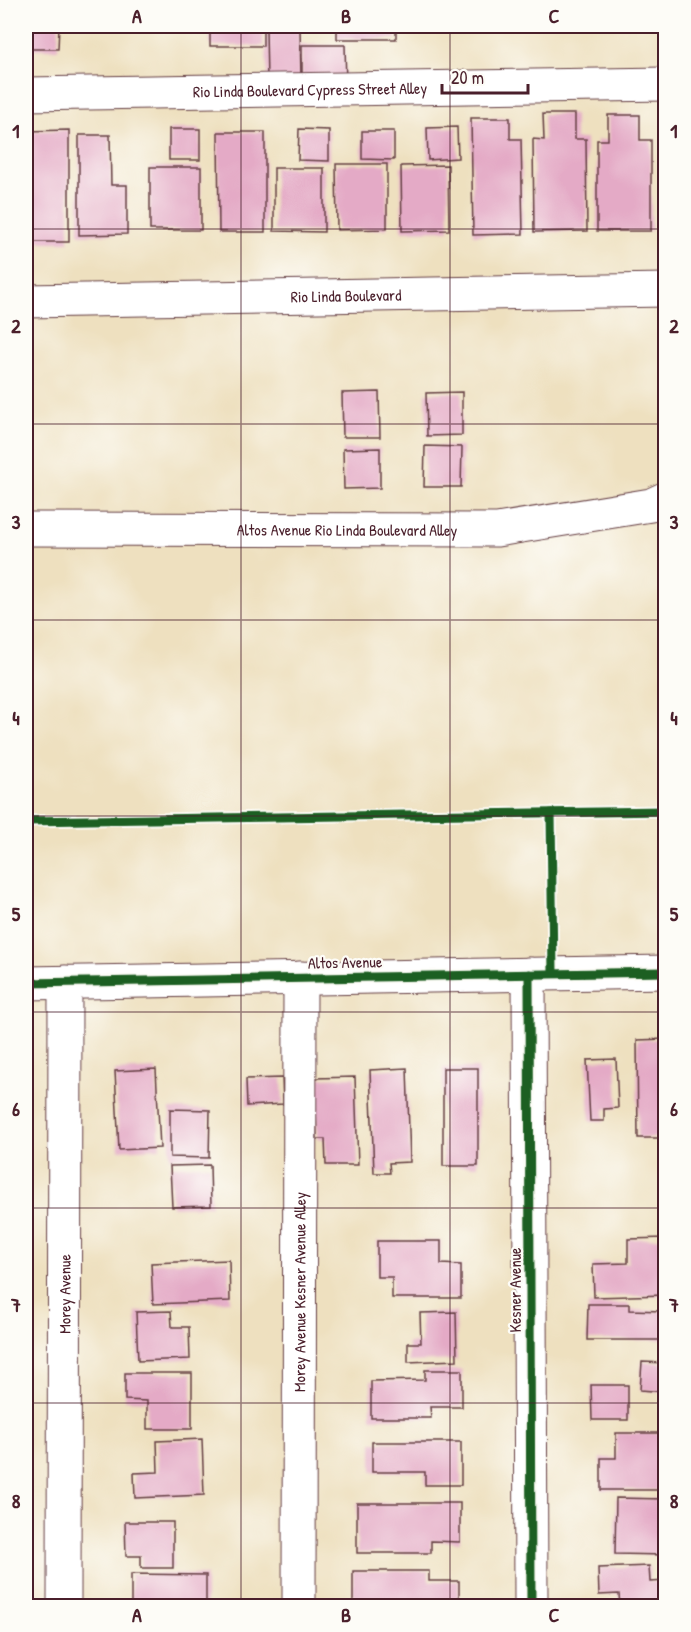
<svg xmlns="http://www.w3.org/2000/svg" width="691" height="1632" viewBox="0 0 691 1632" font-family="'Patrick Hand',sans-serif">
<style>
.building{fill:#e4aac6}
.lines{fill:none;stroke-linecap:round;stroke-linejoin:round}
.minor-casing{stroke:#633c41;stroke-width:35}
.major-casing{stroke:#633c41;stroke-width:35}
.minor{stroke:#fff;stroke-width:33}
.major{stroke:#fff;stroke-width:33}
.cycleway-casing{stroke:#fdfcf7;stroke-width:13}
.cycleway{stroke:#1b5e20;stroke-width:9}
.grid{fill:none;stroke:#4a1f2b;stroke-width:1.5;stroke-opacity:0.55}
.labels{text-anchor:middle;stroke-width:4.5;stroke-linejoin:round;paint-order:stroke}
.street-label{font-size:16px;fill:#4a1f2b;stroke:#fdfcf7}
.neatline{fill:none;stroke:#4a1f2b;stroke-width:2}
.grid-label{font-size:20px;text-anchor:middle;font-weight:bold;fill:#4a1f2b}
</style>
<rect width="100%" height="100%" fill="#fdfcf7"/>
<filter id="ink" filterUnits="userSpaceOnUse"><feTurbulence type="fractalNoise" baseFrequency=".0167" numOctaves="2"/><feDisplacementMap in="SourceGraphic" scale="12" xChannelSelector="R" yChannelSelector="G"/><feConvolveMatrix kernelMatrix="1 2 1 2 8 2 1 2 1" color-interpolation-filters="sRGB"/></filter>
<filter id="wash" filterUnits="userSpaceOnUse"><feTurbulence type="fractalNoise" baseFrequency=".008" numOctaves="4" result="noise"/><feDisplacementMap in="SourceGraphic" scale="24" xChannelSelector="R" yChannelSelector="G"/><feGaussianBlur stdDeviation="1.35" result="paint"/><feColorMatrix in="noise" values="0 0 0 0 0 0 0 0 0 0 0 0 0 0 0 0 0 1.4 0 .05"/><feComposite in="paint" operator="in"/></filter>
<g filter="url(#wash)">
<rect width="100%" height="100%" fill="#eee0bf"/>
<g id="blocks">
<g class="building">
<polygon points="26,26 59,26 58,49 26,49"/>
<rect x="210" y="26" width="53" height="20"/>
<rect x="337" y="26" width="59" height="13"/>
<polygon points="300,28 301,80 267,81 266,29"/>
<polygon points="302,45 345,45 346,85 302,85"/>
<polygon points="543,114 575,114 575,139 586,139 587,231 534,232 533,139 544,140"/>
<polygon points="608,115 640,115 640,140 651,140 651,231 597,231 597,140 608,140"/>
<polygon points="471,118 510,118 510,139 521,139 523,234 473,235"/>
<polygon points="457,127 458,158 428,160 427,128"/>
<rect x="169" y="129" width="31" height="31"/>
<polygon points="299,129 329,130 329,161 298,160"/>
<polygon points="69,130 69,242 26,242 26,131"/>
<polygon points="362,131 394,131 394,160 362,159"/>
<polygon points="218,132 265,132 265,232 219,232"/>
<polygon points="79,135 110,135 111,185 127,185 127,234 79,235"/>
<rect x="662" y="139" width="4" height="93"/>
<polygon points="336,164 387,164 387,229 337,230"/>
<polygon points="448,165 449,230 402,231 401,166"/>
<rect x="150" y="167" width="51" height="63"/>
<polygon points="274,168 324,168 324,232 274,231"/>
<polygon points="379,392 380,437 343,437 342,393"/>
<polygon points="462,392 462,435 427,436 426,393"/>
<polygon points="425,446 462,447 461,487 424,487"/>
<polygon points="380,448 380,488 344,489 343,449"/>
<polygon points="666,1039 666,1138 638,1138 637,1040"/>
<polygon points="616,1059 618,1108 604,1109 604,1121 590,1121 587,1060"/>
<polygon points="407,1068 410,1162 389,1163 390,1173 374,1173 370,1070"/>
<rect x="443" y="1068" width="35" height="98"/>
<polygon points="156,1069 160,1148 119,1150 115,1071"/>
<polygon points="355,1077 358,1165 326,1165 325,1139 317,1139 315,1078"/>
<polygon points="282,1078 283,1104 247,1106 246,1079"/>
<polygon points="170,1109 210,1110 209,1158 170,1157"/>
<polygon points="210,1165 211,1206 172,1207 170,1166"/>
<polygon points="666,1238 666,1295 594,1297 593,1264 628,1263 628,1239"/>
<polygon points="377,1241 441,1241 441,1264 461,1265 461,1298 392,1298 392,1277 377,1277"/>
<polygon points="229,1260 230,1301 153,1304 151,1263"/>
<polygon points="588,1304 629,1304 629,1310 663,1311 663,1340 587,1340"/>
<polygon points="171,1311 172,1327 189,1327 190,1359 138,1361 136,1312"/>
<polygon points="456,1312 457,1360 408,1362 408,1343 421,1343 420,1313"/>
<polygon points="642,1362 666,1363 666,1392 640,1390"/>
<polygon points="425,1370 462,1370 462,1407 430,1407 431,1418 371,1418 371,1381 425,1380"/>
<polygon points="125,1373 192,1373 192,1429 147,1429 147,1401 125,1400"/>
<polygon points="591,1385 628,1385 628,1420 592,1420"/>
<polygon points="616,1433 666,1433 664,1490 601,1490 601,1458 616,1458"/>
<polygon points="202,1439 204,1495 135,1498 134,1473 158,1472 157,1441"/>
<polygon points="372,1442 461,1442 461,1485 425,1485 425,1472 372,1472"/>
<polygon points="616,1498 666,1499 666,1555 615,1554"/>
<polygon points="357,1503 460,1503 460,1542 431,1541 431,1553 357,1553"/>
<polygon points="125,1522 173,1522 173,1568 141,1568 141,1556 126,1556"/>
<polygon points="649,1566 650,1582 666,1581 666,1606 620,1606 619,1594 599,1595 598,1568"/>
<polygon points="353,1571 429,1571 429,1581 459,1581 459,1606 353,1606"/>
<polygon points="131,1574 206,1575 206,1605 195,1605 195,1606 131,1606"/>
</g>
</g>
</g>
<g filter="url(#ink)">
<use href="#blocks" fill-opacity="0" stroke="#633c41" stroke-width="1.5"/>
<g class="lines">
<g class="minor-casing">
<g id="minor">
<path id="s1" d="M26 94 666 84"/>
<path id="s2" d="M26 529 497 530 651 505 666 498"/>
<polyline points="529,974 531,1606"/>
<polyline points="26,983 666,972"/>
<path id="s3" d="M64 1606 65 982"/>
<path id="s4" d="M299 1606 300 978"/>
</g>
</g>
<g class="major-casing">
<g id="major">
<path id="s5" d="M26 301 666 290"/>
</g>
</g>
<use href="#minor" class="minor"/>
<use href="#major" class="major"/>
<g class="cycleway-casing">
<g id="cycleway">
<polyline points="551,813 553,973"/>
<polyline points="26,821 666,811"/>
<polyline points="529,974 531,1606"/>
<polyline points="26,983 666,972"/>
</g>
</g>
<use href="#cycleway" class="cycleway"/>
</g>
</g>
<path class="grid" d="M241 26V1606M450 26V1606M26 229H666M26 424H666M26 620H666M26 816H666M26 1012H666M26 1208H666M26 1403H666"/>
<g class="labels">
<g class="street-label">
<text dy="6" stroke="none"><textPath href="#s1" startOffset="284">Rio Linda Boulevard Cypress Street Alley</textPath></text>
<text dy="6" stroke="none"><textPath href="#s5" startOffset="320">Rio Linda Boulevard</textPath></text>
<text dy="6" stroke="none"><textPath href="#s2" startOffset="321">Altos Avenue Rio Linda Boulevard Alley</textPath></text>
<text transform="translate(345 962) rotate(-1)" y="6">Altos Avenue</text>
<text transform="translate(515 1290) rotate(-90)" y="6">Kesner Avenue</text>
<text dy="6" stroke="none"><textPath href="#s4" startOffset="314">Morey Avenue Kesner Avenue Alley</textPath></text>
<text dy="6" stroke="none"><textPath href="#s3" startOffset="312">Morey Avenue</textPath></text>
</g>
</g>
<rect width="691" height="1632" fill="none" stroke="#fdfcf7" stroke-width="66"/>
<path d="M442 84v9h86v-9" fill="none" stroke="#4a1f2b" stroke-width="3"/>
<text x="451" y="84" font-size="18" fill="#4a1f2b" stroke="#fdfcf7" stroke-width="4.5" paint-order="stroke">20 m</text>
<rect x="33" y="33" width="625" height="1566" class="neatline"/>
<g class="grid-label">
<text x="137" y="23">A</text>
<text x="346" y="23">B</text>
<text x="554" y="23">C</text>
<text x="16" y="138">1</text>
<text x="674" y="138">1</text>
<text x="16" y="333">2</text>
<text x="674" y="333">2</text>
<text x="16" y="529">3</text>
<text x="674" y="529">3</text>
<text x="16" y="725">4</text>
<text x="674" y="725">4</text>
<text x="16" y="921">5</text>
<text x="674" y="921">5</text>
<text x="16" y="1116">6</text>
<text x="674" y="1116">6</text>
<text x="16" y="1312">7</text>
<text x="674" y="1312">7</text>
<text x="16" y="1508">8</text>
<text x="674" y="1508">8</text>
<text x="137" y="1622">A</text>
<text x="346" y="1622">B</text>
<text x="554" y="1622">C</text>
</g>
</svg>
